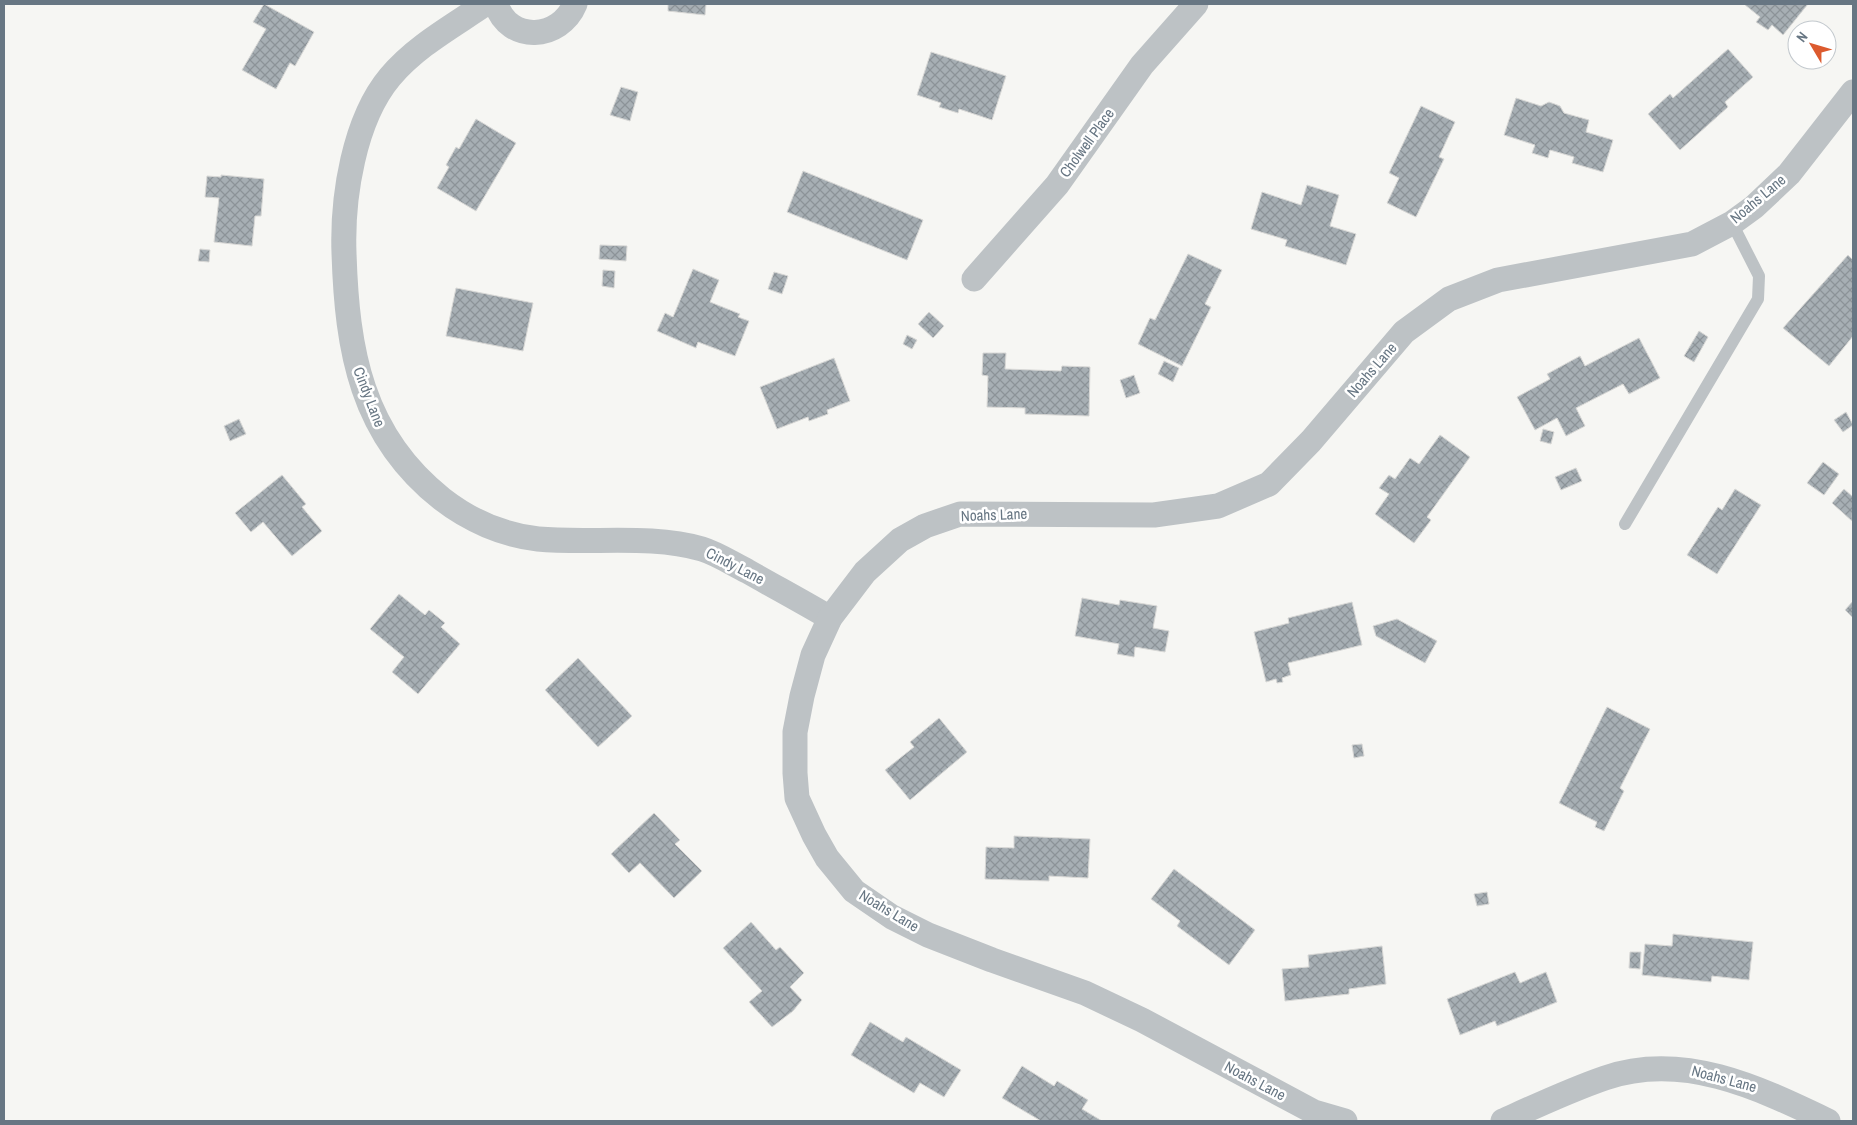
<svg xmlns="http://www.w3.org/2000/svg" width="1857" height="1125" viewBox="0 0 1857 1125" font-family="'Archivo Narrow',sans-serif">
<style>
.building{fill:url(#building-cross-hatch);stroke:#d8d8d6}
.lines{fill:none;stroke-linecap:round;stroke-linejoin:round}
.service{stroke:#bdc2c5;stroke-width:12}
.minor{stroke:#bdc2c5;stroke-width:25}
.labels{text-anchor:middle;stroke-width:5;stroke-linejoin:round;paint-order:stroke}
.street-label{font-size:15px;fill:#677683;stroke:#fff}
</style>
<defs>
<pattern id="building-cross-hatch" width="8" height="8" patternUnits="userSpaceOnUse" patternTransform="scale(1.25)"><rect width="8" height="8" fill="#a7afb4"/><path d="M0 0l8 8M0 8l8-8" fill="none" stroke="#8c9398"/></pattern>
</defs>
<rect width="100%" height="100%" fill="#f6f6f3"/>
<g class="building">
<polygon points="264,4 314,32 295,66 290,63 276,89 242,70 266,29 253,22"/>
<polygon points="668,4 706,4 705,15 668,11"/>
<polygon points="1744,4 1808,4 1783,35 1772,25 1768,30 1756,22 1760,17"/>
<polygon points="1728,49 1753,77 1725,102 1728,107 1680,150 1648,114 1670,94 1673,98"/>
<polygon points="931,52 1006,76 992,120 959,109 958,113 939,107 941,103 917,95"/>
<polygon points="621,87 638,92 630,121 610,115"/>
<polygon points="1516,98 1541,106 1549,102 1560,106 1564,113 1589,120 1586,132 1613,140 1603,172 1572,163 1574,157 1550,150 1548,158 1532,153 1535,145 1504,135"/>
<polygon points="1421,106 1455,122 1439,157 1444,159 1416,217 1387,203 1399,178 1389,173"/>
<polygon points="476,119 516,143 476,211 437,188 449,167 446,165 456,147 459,149"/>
<polygon points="803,171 923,220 907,260 787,212"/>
<polygon points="221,175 264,179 261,216 255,216 252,246 214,242 219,198 205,197 207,176 221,177"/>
<polygon points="1307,185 1339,195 1330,226 1356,234 1346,265 1285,246 1287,240 1251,229 1262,192 1301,205"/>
<polygon points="600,245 627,246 626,261 599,259"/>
<polygon points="200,249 210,250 209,262 198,261"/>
<polygon points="1188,254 1222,270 1205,304 1211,307 1182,366 1138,344 1150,318 1155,320"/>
<polygon points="1848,255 1853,260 1853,336 1829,366 1783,328"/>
<polygon points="693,269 719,280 710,302 740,314 738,317 749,321 735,356 698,342 696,348 657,331 665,313 673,317"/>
<polygon points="603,270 615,271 614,288 602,286"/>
<polygon points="774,272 788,276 782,294 768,289"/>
<polygon points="456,288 533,303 523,351 446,336"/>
<polygon points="929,312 944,326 933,338 918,324"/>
<polygon points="1699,331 1708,337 1694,362 1684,356"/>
<polygon points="907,335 917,340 912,349 903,344"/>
<polygon points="1639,338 1660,378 1629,394 1623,384 1576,408 1585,426 1566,436 1557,418 1535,430 1517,397 1550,379 1547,374 1580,356 1585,366"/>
<polygon points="983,353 1006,353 1005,369 1061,371 1062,366 1090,367 1089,416 1025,414 1025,408 987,407 988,376 982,375"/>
<polygon points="834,358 850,401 827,410 828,414 809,421 808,417 777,429 760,387"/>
<polygon points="1164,361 1179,368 1173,382 1158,374"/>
<polygon points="1134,375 1140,393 1126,398 1120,380"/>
<polygon points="1846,412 1853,425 1843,432 1834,420"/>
<polygon points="239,419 246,434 230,441 224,426"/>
<polygon points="1543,429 1554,432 1551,444 1540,441"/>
<polygon points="1440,435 1470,457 1427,517 1431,520 1414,543 1375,514 1389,494 1379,488 1389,475 1395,479 1410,458 1419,464"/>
<polygon points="1823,462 1839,474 1824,495 1807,483"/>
<polygon points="1576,468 1582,481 1561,490 1555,477"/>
<polygon points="282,475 306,504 302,507 322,531 292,556 263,522 251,532 235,513"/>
<polygon points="1735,489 1761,505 1717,574 1687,555 1718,507 1722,510"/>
<polygon points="1844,489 1853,497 1852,521 1832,503"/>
<polygon points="399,594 425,615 429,610 445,623 441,627 460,644 418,694 392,672 404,657 370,629"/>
<polygon points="1082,598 1119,605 1120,600 1157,606 1153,628 1169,631 1165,652 1135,647 1134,657 1117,654 1119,644 1075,636"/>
<polygon points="1853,601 1853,618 1845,610"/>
<polygon points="1352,602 1362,645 1288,663 1291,675 1282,678 1283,682 1277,683 1276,679 1266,682 1254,632 1289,623 1288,618"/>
<polygon points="1397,619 1437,641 1425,663 1376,636 1373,626"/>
<polygon points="578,658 632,716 598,747 545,690"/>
<polygon points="1607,707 1650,729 1620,788 1624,791 1604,831 1595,827 1597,822 1559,803"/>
<polygon points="939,718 967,752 910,800 885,770 914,747 910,742"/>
<polygon points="1362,744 1364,756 1354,758 1352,745"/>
<polygon points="654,813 680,840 675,844 702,871 674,898 640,863 629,873 611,854"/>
<polygon points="1014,836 1090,839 1088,878 1049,876 1049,881 985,879 986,847 1014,848"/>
<polygon points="1174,869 1255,930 1229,965 1177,926 1180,921 1151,899"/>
<polygon points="1487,892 1489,904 1477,906 1474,894"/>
<polygon points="751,922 776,950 780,947 804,973 790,987 802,1000 793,1011 772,1027 749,1002 762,991 723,948"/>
<polygon points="1673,934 1753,942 1749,980 1712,976 1711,982 1642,975 1645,944 1672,946"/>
<polygon points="1382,946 1386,984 1349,989 1349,994 1285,1001 1282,969 1309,967 1308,955"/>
<polygon points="1630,952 1641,952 1640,969 1629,968"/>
<polygon points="1515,972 1520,983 1546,972 1557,1002 1497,1026 1495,1021 1460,1035 1447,999"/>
<polygon points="870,1022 903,1042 906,1037 961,1070 944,1097 920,1083 914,1093 851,1055"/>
<polygon points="1022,1066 1054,1086 1057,1081 1088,1100 1082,1109 1102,1121 1041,1121 1002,1098"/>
</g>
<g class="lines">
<polyline class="service" points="1625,524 1758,299 1759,276 1732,223"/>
<g class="minor">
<path d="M485 4C453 26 416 46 390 77 354 120 342 197 344 253 347 350 361 435 442 499 469 520 503 535 538 539 591 544 650 534 702 549 718 554 733 564 747 571 775 587 803 602 830 618"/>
<path d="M496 4C509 44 560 40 575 4"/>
<polyline points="974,279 1057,185 1142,65 1196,4"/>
<polyline points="1345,1121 1314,1112 1142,1020 1085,993 992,960 928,935 892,917 854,891 827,858 814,835 797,798 795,773 795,732 802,696 813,655 830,618 865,572 900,540 925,526 960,514 1154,515 1218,506 1269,484 1311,441 1404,332 1449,299 1498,280 1692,244 1732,223 1754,207 1789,174 1853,92"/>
<path d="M1503 1121C1536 1106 1570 1090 1605 1078 1683 1051 1759 1088 1828 1121"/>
</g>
</g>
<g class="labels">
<g class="street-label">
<text transform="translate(1087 143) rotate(-54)" y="5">Cholwell Place</text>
<text transform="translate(1758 199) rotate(-40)" y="5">Noahs Lane</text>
<text transform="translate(1372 370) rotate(-49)" y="5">Noahs Lane</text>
<text transform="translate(369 397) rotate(69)" y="5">Cindy Lane</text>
<text transform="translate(994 515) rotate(-2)" y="5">Noahs Lane</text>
<text transform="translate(735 566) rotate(27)" y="5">Cindy Lane</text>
<text transform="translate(889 911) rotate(31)" y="5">Noahs Lane</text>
<text transform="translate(1724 1079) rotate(15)" y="5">Noahs Lane</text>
<text transform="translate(1255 1081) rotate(28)" y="5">Noahs Lane</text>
</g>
</g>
<rect width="1857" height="1125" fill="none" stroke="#677683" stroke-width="10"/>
<g transform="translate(1812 45) rotate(308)"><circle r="24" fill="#ffffff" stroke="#c2c8cd"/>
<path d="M0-4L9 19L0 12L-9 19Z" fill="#dc5a2e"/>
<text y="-8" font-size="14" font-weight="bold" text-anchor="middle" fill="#677683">N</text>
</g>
</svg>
